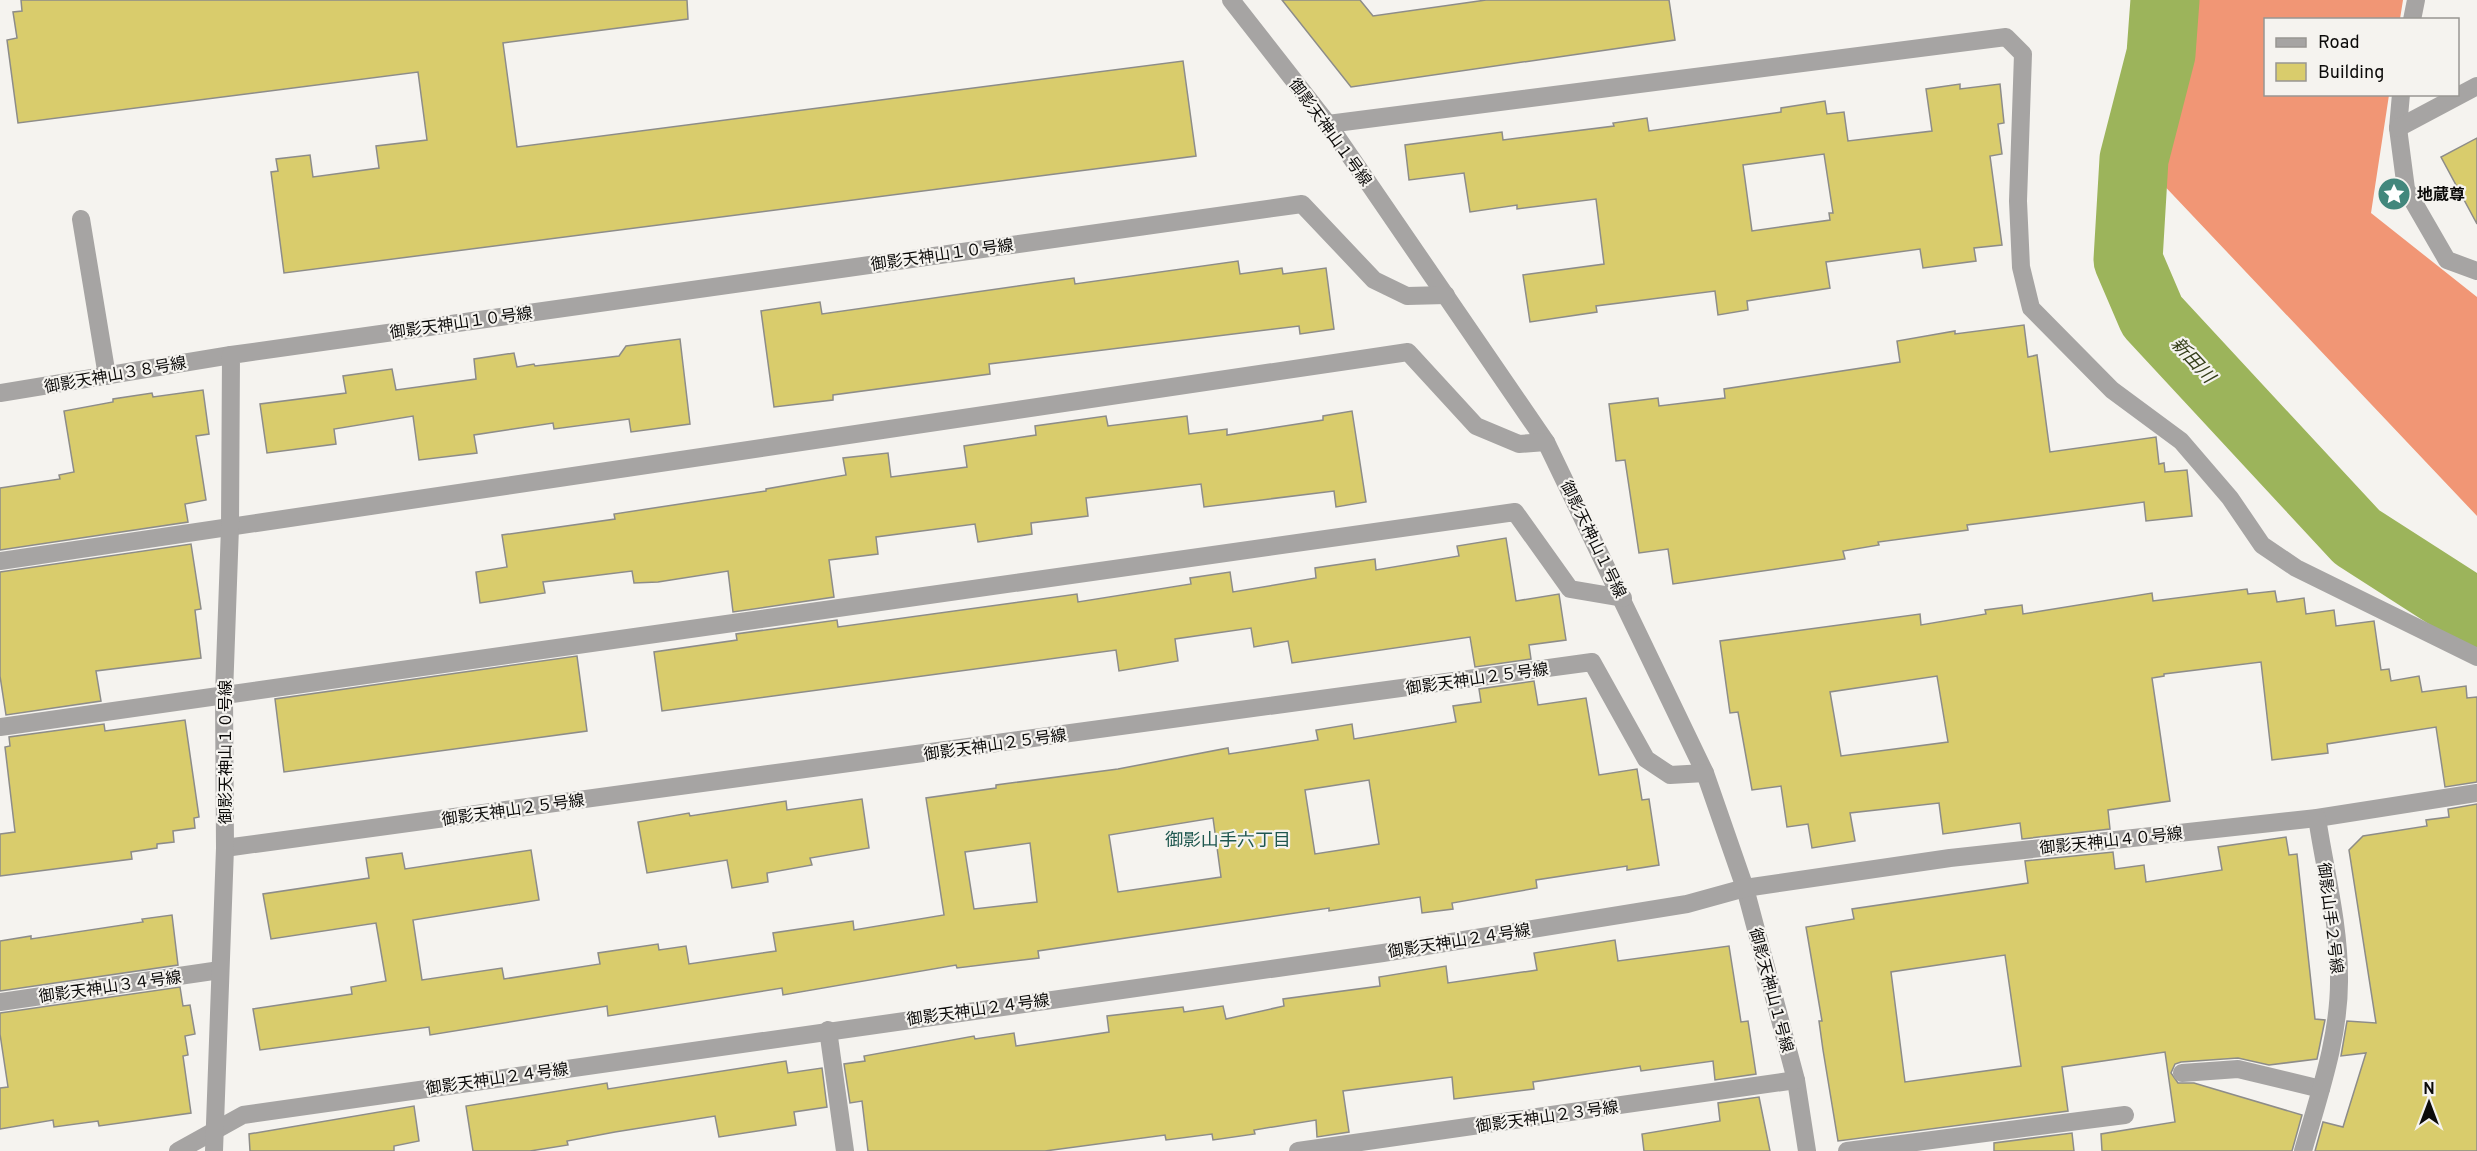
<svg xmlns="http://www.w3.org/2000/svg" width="2477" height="1151" viewBox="0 0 2477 1151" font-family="Overpass,'Noto Sans JP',sans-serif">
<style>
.forest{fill:#f19675}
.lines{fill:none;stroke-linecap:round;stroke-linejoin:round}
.river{stroke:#9cb45b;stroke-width:69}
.building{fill:#d9cc6c;stroke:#8d8c89;stroke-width:1.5;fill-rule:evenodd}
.minor{stroke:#a6a4a3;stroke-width:18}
.labels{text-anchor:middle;stroke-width:4.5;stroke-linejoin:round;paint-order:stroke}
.street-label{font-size:16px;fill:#0c0b0a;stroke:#f5f3ef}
.poi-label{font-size:16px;font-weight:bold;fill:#0c0b0a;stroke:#f5f3ef;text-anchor:start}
.water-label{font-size:18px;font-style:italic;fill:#353f1a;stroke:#f5f3ef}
.neighbourhood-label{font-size:18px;fill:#1e574f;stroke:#f5f3ef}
</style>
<rect width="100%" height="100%" fill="#f5f3ef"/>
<polygon class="forest" points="2191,0 2403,0 2400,19 2266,20 2266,94 2389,95 2371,213 2477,297 2477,516 2156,177"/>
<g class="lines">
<polyline class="river" points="2165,0 2161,54 2134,159 2128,260 2152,316 2357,537 2477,614"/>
</g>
<g class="building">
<polygon points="21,0 687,0 688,19 503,43 517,147 1183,61 1196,156 284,273 271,172 278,171 276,159 310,155 313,177 379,168 376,146 427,140 418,72 18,123 7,40 17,38 13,12 22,11"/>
<polygon points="1282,0 1360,0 1373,16 1486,0 1669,0 1675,40 1351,87"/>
<path d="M1960 84V89L2000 84 2004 123 1998 124 2002 154 1990 156 2002 245 1974 248 1976 261 1923 268 1920 249 1826 262 1830 288 1747 301 1748 310 1718 315 1715 291 1596 306 1597 312 1530 322 1523 275 1604 264 1596 199 1517 209V205L1470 212 1464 173 1409 180 1405 145 1502 132 1503 140 1614 126 1613 123 1647 118 1649 131 1781 112V108L1825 101 1827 114 1844 112 1848 141 1932 131 1926 89ZM1824 154 1833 213H1829L1830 220 1752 231 1743 165Z"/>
<polygon points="2477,138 2477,224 2441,157"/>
<polygon points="1238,261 1240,274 1282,268 1283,274 1326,268 1334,329 1300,334 1299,326 989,364 990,374 833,395 833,400 774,407 761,311 820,302 822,314 1074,278 1075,284"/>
<polygon points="2024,325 2028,357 2037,355 2050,452 2156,437 2159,464 2164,463 2165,472 2187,470 2192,516 2146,521 2144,502 2038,516 1967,525 1968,530 1878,542 1879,545 1843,551 1845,559 1673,584 1668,549 1639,553 1625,460 1616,461 1609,404 1658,398 1659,406 1725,398 1724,389 1900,362 1897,341 1955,331 1955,334"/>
<polygon points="680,339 690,424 631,432 629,419 554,429 553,423 474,435 477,453 419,460 413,416 334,429 336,444 267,453 260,404 346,393 343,376 392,369 396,390 476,379 474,359 514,353 517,367 534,364 535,366 619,356 626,346"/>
<polygon points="203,390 209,434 196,436 206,500 185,504 188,522 0,550 0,488 60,479 59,475 74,472 64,411 113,402 113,399 152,393 153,397"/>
<polygon points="1352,411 1366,502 1336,507 1334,491 1204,507 1201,484 1086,498 1088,516 1031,523 1032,534 978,542 975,524 876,537 878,554 829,560 834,597 733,612 728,571 658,582 634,583 632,571 543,582 545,593 480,603 476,572 507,567 502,535 615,519 614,514 766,491 766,489 846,475 843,458 888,453 891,477 967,467 964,446 1036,435 1035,426 1106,416 1108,426 1187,416 1189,434 1227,429 1227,435 1323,420 1323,416"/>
<polygon points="1506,538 1516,601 1559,594 1566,640 1529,645 1531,659 1475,667 1470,637 1292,663 1288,641 1254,647 1251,628 1175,639 1178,661 1119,671 1116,650 662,711 654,652 737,640 736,634 837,620 838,627 1077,594 1078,602 1191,584 1190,578 1230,572 1233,592 1316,578 1315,568 1375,559 1376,570 1459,556 1457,546"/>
<polygon points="191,544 201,609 195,610 201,658 96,671 101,701 6,715 0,676 0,572"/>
<path d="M2247 589 2248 594 2275 591 2277 602 2304 598 2306 614 2334 610 2336 626 2374 621 2381 670 2389 669 2391 681 2419 676 2422 692 2466 686 2467 698 2477 697V782L2445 787 2436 727 2327 744 2328 753 2272 760 2261 662 2164 674V676L2152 678 2170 801 2108 810 2110 829 2022 839 2020 823 1943 834 1939 803 1850 813 1855 841 1812 848 1808 824 1787 827 1781 786 1752 790 1738 712 1730 713 1720 641 1920 614 1921 625 1986 614 1985 610 2022 605 2023 614 2152 593 2153 601ZM1937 676 1948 742 1841 756 1830 692Z"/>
<polygon points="577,656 587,731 284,772 275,699"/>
<path d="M1534 681 1538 705 1586 698 1599 775 1637 769 1642 800 1649 799 1659 865 1627 870V866L1536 880 1537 888 1452 903 1453 909 1422 913 1420 897 1329 911V908L1038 951 1039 958 957 968 956 965 783 995 782 988 608 1016 607 1006 430 1035 429 1027 260 1050 253 1009 352 994 351 987 386 981 376 923 271 939 263 894 369 878 366 858 402 853 405 869 531 850 539 900 413 920 422 980 502 968 504 979 600 964 598 953 658 944 659 950 686 946 689 964 776 951 773 933 853 921 854 930 944 915 926 798 996 788V785L1118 769 1228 748 1229 754 1318 740 1316 730 1352 724 1354 739 1456 722 1453 706 1481 702 1479 689ZM1369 780 1379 844 1315 854 1305 790ZM1213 818 1221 877 1118 892 1109 835ZM1030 843 1037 902 974 909 965 852Z"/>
<polygon points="185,720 199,817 194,818 195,828 173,831 174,842 157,844 157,848 131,852 132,859 0,876 0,834 15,832 5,747 10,746 9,737 104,724 105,731"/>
<polygon points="862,799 869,848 810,858 812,865 767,873 768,882 732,888 727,860 647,873 638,822 689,813 690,816 786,801 787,810"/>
<polygon points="2477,804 2477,1151 2315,1151 2323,1122 2343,1127 2366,1053 2341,1056 2347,1021 2376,1023 2349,850 2363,836 2427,826 2426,820 2449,817 2448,809"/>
<path d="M2286 837 2289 855 2297 854 2315 1019 2325 1020 2317 1059 2269 1065 2238 1058 2181 1062 2175 1064 2171 1073 2178 1083H2194L2302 1115 2292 1151H2102L2101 1134 2175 1122 2165 1052 2062 1067 2068 1111 1838 1141 1823 1050 1819 1021H1822L1806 927 1854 919 1852 909 2028 883 2025 861 2113 852 2115 869 2144 865 2146 882 2222 870 2218 847ZM2005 955 2021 1066 1905 1082 1891 972Z"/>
<polygon points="172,915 178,965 0,991 0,941 31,936 31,939 143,922 142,919"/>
<polygon points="1615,940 1618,961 1729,946 1741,1022 1748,1021 1756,1074 1715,1080 1713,1061 1641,1071 1640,1066 1533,1082 1534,1089 1454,1099 1452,1077 1343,1091 1349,1132 1317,1137 1316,1120 1254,1130 1255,1134 1213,1140 1212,1134 1166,1140 1165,1135 1045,1151 868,1151 862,1101 850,1103 844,1064 865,1061 864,1056 974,1036 975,1039 1014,1033 1016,1046 1109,1032 1107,1016 1183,1007 1184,1012 1223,1006 1226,1019 1284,1006 1283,999 1380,986 1379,977 1446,966 1448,983 1537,970 1534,953"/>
<polygon points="180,987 183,1006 190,1005 195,1034 185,1036 188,1055 183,1056 191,1113 99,1126 98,1121 54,1127 53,1120 0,1129 0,1088 8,1087 0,1034 0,1013"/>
<polygon points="786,1061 788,1073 822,1068 827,1107 794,1112 796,1125 719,1137 715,1116 615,1132 567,1141 568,1145 530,1151 473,1151 466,1106 607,1083 608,1089"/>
<polygon points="1759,1097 1770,1151 1644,1151 1642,1134 1720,1121 1718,1103"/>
<polygon points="414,1106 419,1141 394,1146 394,1151 250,1151 249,1134"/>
<polygon points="2072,1133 2074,1151 1994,1151 1994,1143"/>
</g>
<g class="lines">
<g class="minor">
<polyline points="1231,0 1328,124 1546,442 1705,773 1745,888 1796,1080 1807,1151"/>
<polyline points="2412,20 2416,0"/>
<polyline points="2401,94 2398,128 2406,189 2447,260 2477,271"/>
<polyline points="1328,124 2006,37 2023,54 2018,201 2021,267 2031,308 2112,390 2181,441 2230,498 2262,545 2296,568 2477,657"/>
<polyline points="2398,128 2477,86"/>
<polyline points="81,219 107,376"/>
<polyline points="0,393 231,355"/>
<polyline points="0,561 1408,352 1476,426 1519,444 1546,442"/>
<polyline points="0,727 1515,512 1570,589 1623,598"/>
<polyline points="225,848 1592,662 1646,759 1670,775 1705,773"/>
<polyline points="0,1002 220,970"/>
<polyline points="828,1030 845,1151"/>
<polyline points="2182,1073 2238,1069 2321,1089"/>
<polyline points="178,1151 243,1115 1383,953 1687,904 1745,888 1950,858 2317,818 2477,793"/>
<polyline points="214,1151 225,848 224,694 230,527 231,355 1302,204 1374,280 1407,296 1446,295"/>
<polyline points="1298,1151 1796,1080"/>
<polyline points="1847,1151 2125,1115"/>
<path d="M2303 1151C2319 1095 2340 1036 2339 977 2339 924 2325 870 2317 818"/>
</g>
</g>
<defs>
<g id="sight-disc" transform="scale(1.725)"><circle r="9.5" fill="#42877c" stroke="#f5f3ef"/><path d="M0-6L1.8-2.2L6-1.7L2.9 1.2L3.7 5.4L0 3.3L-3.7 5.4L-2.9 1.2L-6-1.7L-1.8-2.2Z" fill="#fff"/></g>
</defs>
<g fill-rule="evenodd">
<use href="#sight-disc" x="2394" y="194"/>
</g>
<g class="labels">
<g class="street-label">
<text transform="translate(1331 132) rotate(54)" y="6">御影天神山１号線</text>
<text transform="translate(942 254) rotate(-8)" y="6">御影天神山１０号線</text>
<text transform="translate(461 322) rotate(-8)" y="6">御影天神山１０号線</text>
<text transform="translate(115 374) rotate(-10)" y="6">御影天神山３８号線</text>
<text transform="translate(1594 539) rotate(64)" y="6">御影天神山１号線</text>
<text transform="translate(1477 678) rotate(-8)" y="6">御影天神山２５号線</text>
<text transform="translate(995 744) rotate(-8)" y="6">御影天神山２５号線</text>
<text transform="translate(225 752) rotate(-90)" y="6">御影天神山１０号線</text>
<text transform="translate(513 809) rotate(-8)" y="6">御影天神山２５号線</text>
<text transform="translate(2111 840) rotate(-6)" y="6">御影天神山４０号線</text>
<text transform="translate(2331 918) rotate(83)" y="6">御影山手２号線</text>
<text transform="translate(1459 940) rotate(-9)" y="6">御影天神山２４号線</text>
<text transform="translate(110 986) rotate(-8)" y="6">御影天神山３４号線</text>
<text transform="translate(1772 990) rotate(75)" y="6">御影天神山１号線</text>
<text transform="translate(978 1009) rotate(-8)" y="6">御影天神山２４号線</text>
<text transform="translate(497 1078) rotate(-8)" y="6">御影天神山２４号線</text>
<text transform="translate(1547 1116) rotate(-8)" y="6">御影天神山２３号線</text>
</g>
<g class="poi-label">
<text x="2417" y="200">地蔵尊</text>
</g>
<g class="water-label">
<text transform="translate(2193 360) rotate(47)" y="6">新田川</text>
</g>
<g class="neighbourhood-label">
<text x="1228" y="846">御影山手六丁目</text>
</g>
</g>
<rect x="2264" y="18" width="195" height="78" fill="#f5f3ef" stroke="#989693" stroke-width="1.5"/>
<rect x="2276" y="38" width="30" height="9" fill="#a6a4a3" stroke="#989693" stroke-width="1.5"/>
<text x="2318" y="48" font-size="18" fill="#0c0b0a">Road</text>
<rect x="2276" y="63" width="30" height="18" fill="#d9cc6c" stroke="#989693" stroke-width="1.5"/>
<text x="2318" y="78" font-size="18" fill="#0c0b0a">Building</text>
<g transform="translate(2429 1103)" stroke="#f5f3ef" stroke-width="4.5" paint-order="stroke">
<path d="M0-4.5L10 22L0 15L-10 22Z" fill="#0c0b0a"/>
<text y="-9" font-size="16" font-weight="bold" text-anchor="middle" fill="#0c0b0a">N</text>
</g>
</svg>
